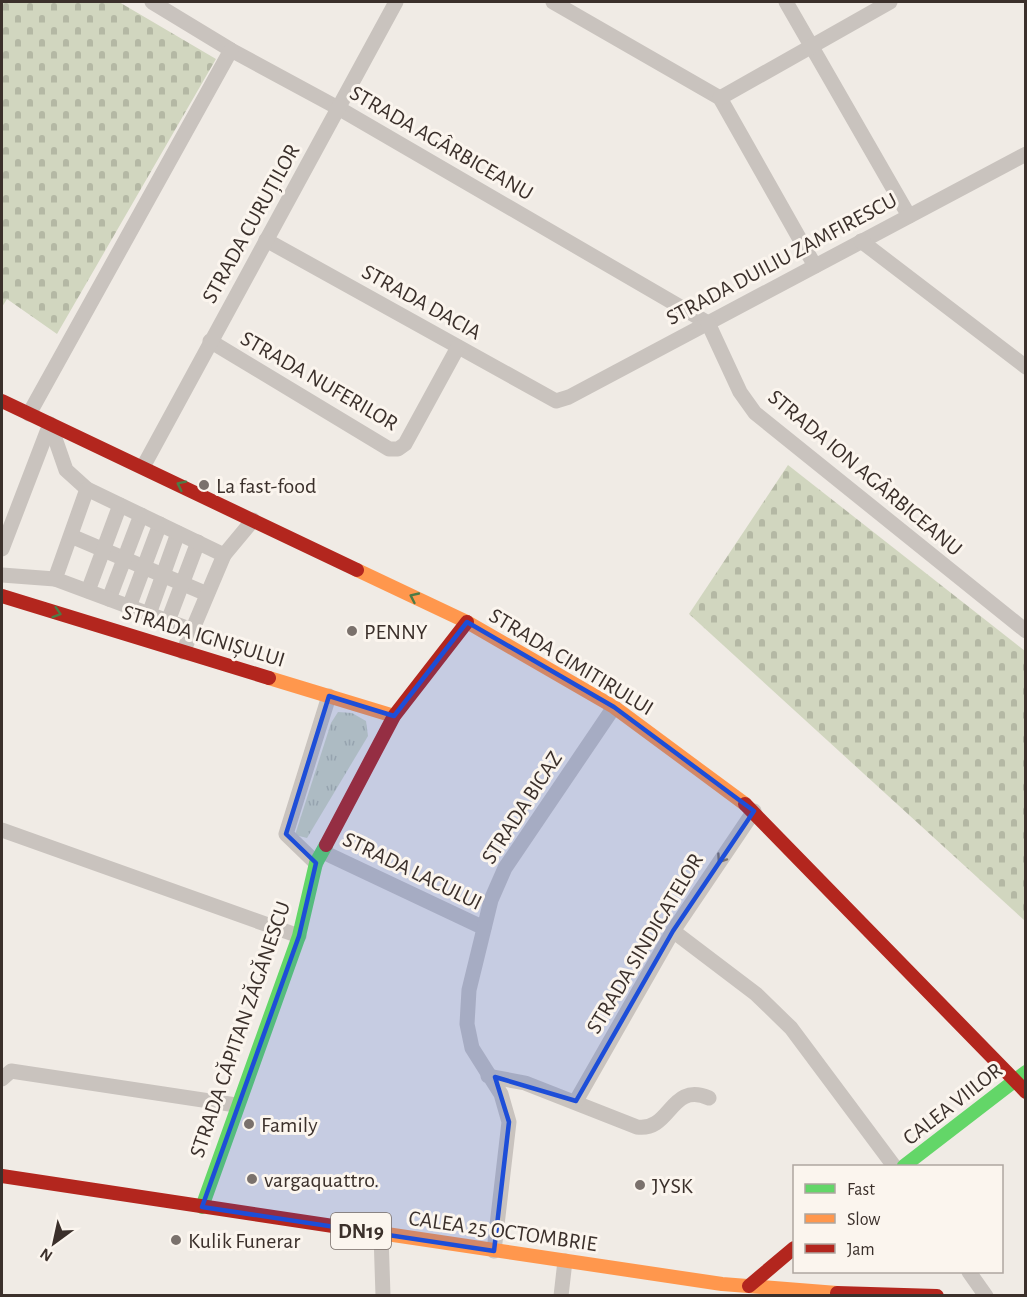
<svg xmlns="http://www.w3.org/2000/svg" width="1027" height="1297" viewBox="0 0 1027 1297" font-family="'Alegreya Sans',sans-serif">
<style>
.grass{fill:url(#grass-tufts)}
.cemetery{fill:url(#cemetery-stones)}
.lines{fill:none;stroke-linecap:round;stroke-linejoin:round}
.street{stroke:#c9c3be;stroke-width:15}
.fast{stroke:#63d668;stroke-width:14}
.slow{stroke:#ff974d;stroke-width:14}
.jam{stroke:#b3261e;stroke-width:14}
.oneway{stroke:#4d7b46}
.oneway2{stroke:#7b726d}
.marked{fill:#1d4ed8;fill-opacity:0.2;stroke:#1d4ed8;stroke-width:4.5;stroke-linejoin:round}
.poi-dot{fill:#7a716c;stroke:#fbf5ee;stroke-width:2}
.labels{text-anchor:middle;stroke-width:6;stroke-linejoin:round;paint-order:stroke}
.shield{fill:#fbf5ee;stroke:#756b66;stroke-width:1.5}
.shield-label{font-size:21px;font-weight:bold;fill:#3b302b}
.street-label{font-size:22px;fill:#3b302b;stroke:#fbf5ee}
.poi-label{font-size:22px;fill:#3b302b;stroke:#fbf5ee;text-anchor:start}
</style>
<defs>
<pattern id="grass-tufts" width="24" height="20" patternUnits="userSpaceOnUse" patternTransform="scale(1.5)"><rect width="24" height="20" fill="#d1d6bf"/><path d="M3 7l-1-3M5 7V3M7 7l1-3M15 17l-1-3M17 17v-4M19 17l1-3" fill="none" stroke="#b4b8a4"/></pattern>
<pattern id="cemetery-stones" width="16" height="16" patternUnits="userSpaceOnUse" patternTransform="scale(1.5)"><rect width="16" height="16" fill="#d1d6bf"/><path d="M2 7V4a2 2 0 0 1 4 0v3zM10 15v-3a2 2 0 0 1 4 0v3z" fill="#b4b8a4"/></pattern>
</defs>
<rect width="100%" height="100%" fill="#f0ebe5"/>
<polygon class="grass" points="338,712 352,713 366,721 368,736 307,838 295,835 331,723"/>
<g class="cemetery">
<polygon points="2,2 119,2 216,59 57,334 7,299 2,307"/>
<polygon points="788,465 1025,651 1025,921 689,614"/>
</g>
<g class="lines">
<g class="street">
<polyline points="152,2 231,50 340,109 708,323"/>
<polyline points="553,2 720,98 815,266"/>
<polyline points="786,2 909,216"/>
<polyline points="720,98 890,2"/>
<polyline points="266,240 556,401 569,397 1026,154"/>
<polyline points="861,241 1026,367"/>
<polyline points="708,323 740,392 755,413 1026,631"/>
<polyline points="210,341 389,449 398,449 405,444 458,347"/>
<polyline points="29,414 231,50"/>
<polyline points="50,424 66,470 87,489"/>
<polyline points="143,467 396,2"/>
<polyline points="71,536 207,594"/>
<polyline points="2,549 50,424"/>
<polyline points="224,555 253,520"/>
<polyline points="2,575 55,579"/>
<polyline points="88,591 120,505"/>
<polyline points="109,599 141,515"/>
<polyline points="129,607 160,524"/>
<polyline points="149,614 178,533"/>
<polyline points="168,621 198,542"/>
<polyline points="183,652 224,555 87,489 55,579 192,630"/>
<polyline points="2,830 299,936"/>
<polyline points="323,852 484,928"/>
<polyline points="316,863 286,834 329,696"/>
<polyline points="673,931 756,994 791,1028 894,1166"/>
<path d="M488 1076 525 1083 637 1127C671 1132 670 1081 709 1098"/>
<polyline points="2,1079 11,1071 236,1105"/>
<polyline points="576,1101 673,931 754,811"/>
<polyline points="381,1234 383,1296"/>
<polyline points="494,1251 509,1122 501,1094 472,1048 467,1024 469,990 491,900 505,868 614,707"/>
<polyline points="969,1272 986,1296"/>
<polyline points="561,1296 565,1261"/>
</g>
<g class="fast">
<polyline points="904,1166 1026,1072"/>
<polyline points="202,1207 299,936 316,863 326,845"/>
</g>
<g class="slow">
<polyline points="357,570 467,622 614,707 745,804"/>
<polyline points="269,678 394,716"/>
<polyline points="353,1229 722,1284 837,1293"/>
</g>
<g class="jam">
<polyline points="2,401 357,570"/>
<polyline points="2,596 269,678"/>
<polyline points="745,804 1026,1092"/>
<polyline points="326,845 394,716 467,622"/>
<polyline points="2,1176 353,1229"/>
<polyline points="749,1286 794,1248"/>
<polyline points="837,1293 937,1296"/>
</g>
</g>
<defs><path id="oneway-chevron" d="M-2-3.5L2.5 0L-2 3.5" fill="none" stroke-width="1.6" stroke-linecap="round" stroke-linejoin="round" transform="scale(1.5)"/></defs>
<g class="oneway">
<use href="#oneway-chevron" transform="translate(181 485) rotate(-154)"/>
<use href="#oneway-chevron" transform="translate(414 597) rotate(-155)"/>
<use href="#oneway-chevron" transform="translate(57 613) rotate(17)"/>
</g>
<use class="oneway2" href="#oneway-chevron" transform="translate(721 859) rotate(124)"/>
<path class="marked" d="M467 622 614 707 754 811 673 931 576 1101 495 1077 509 1122 494 1251 202 1207 299 936 316 863 286 834 329 696 394 716Z"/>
<g class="poi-dot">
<circle cx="204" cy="485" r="6"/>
<circle cx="352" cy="631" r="6"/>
<circle cx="249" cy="1124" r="6"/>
<circle cx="252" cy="1179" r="6"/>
<circle cx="640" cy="1185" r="6"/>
<circle cx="176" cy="1240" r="6"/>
</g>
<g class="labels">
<rect class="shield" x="331" y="1213" width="60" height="36" rx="4.5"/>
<g class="shield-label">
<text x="361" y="1238">DN19</text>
</g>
<g class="street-label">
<text transform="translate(442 142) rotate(30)" y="8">STRADA AGÂRBICEANU</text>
<text transform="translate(250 223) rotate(-61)" y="8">STRADA CURUȚILOR</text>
<text transform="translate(781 258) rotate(-28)" y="8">STRADA DUILIU ZAMFIRESCU</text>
<text transform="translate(422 301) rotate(29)" y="8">STRADA DACIA</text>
<text transform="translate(320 380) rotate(30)" y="8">STRADA NUFERILOR</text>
<text transform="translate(866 472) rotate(40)" y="8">STRADA ION AGÂRBICEANU</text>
<text transform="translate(204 635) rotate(17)" y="8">STRADA IGNIȘULUI</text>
<text transform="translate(572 661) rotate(31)" y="8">STRADA CIMITIRULUI</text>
<text transform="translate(521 807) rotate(-57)" y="8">STRADA BICAZ</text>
<text transform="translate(413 870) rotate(26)" y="8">STRADA LACULUI</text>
<text transform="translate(644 943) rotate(-59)" y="8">STRADA SINDICATELOR</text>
<text transform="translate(239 1029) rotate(-71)" y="8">STRADA CĂPITAN ZĂGĂNESCU</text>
<text transform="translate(952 1103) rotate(-38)" y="8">CALEA VIILOR</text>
<text transform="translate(503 1230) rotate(8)" y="8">CALEA 25 OCTOMBRIE</text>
</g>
<g class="poi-label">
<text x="216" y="493">La fast-food</text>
<text x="364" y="639">PENNY</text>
<text x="261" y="1132">Family</text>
<text x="264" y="1187">vargaquattro.</text>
<text x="652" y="1193">JYSK</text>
<text x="188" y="1248">Kulik Funerar</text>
</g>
</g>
<rect width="1027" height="1297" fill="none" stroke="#3b302b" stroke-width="6"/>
<rect x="793" y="1165" width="210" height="108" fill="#fbf5ee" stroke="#aea6a0" stroke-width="1.5"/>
<rect x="805" y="1184" width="30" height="9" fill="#63d668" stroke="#aea6a0" stroke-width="1.5"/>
<text x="847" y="1195" font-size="18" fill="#3b302b">Fast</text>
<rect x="805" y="1214" width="30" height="9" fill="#ff974d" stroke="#aea6a0" stroke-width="1.5"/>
<text x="847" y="1225" font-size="18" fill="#3b302b">Slow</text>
<rect x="805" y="1244" width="30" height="9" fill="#b3261e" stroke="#aea6a0" stroke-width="1.5"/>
<text x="847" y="1255" font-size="18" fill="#3b302b">Jam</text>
<g transform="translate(54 1243) rotate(213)" stroke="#fbf5ee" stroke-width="4.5" paint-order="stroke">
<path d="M0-4.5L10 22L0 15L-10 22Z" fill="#3b302b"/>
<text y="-9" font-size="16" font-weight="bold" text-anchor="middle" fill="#3b302b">N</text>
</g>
</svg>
